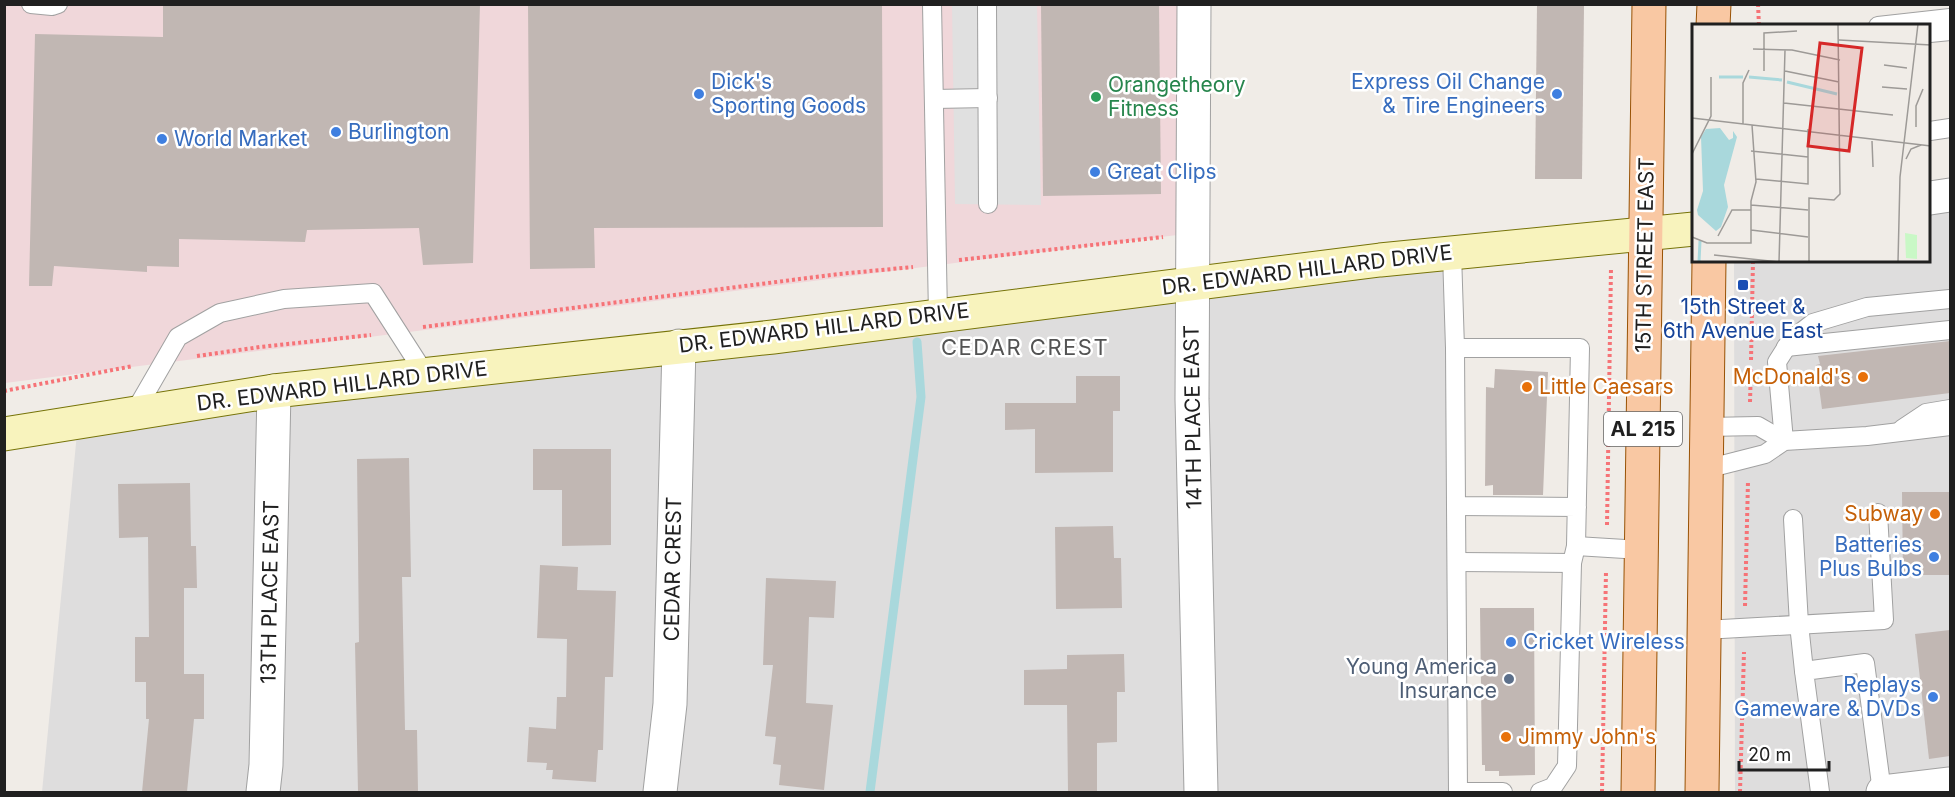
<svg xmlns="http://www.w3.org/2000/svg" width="1955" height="797" viewBox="0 0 1955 797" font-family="Inter,sans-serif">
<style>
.residential{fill:#dedddd}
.commercial{fill:#f0d7da}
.parking{fill:#e0e0e0}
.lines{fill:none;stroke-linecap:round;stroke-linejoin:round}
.stream{stroke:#a9d8dc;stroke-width:9}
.building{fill:#c1b7b3}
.lane-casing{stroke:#a1a1a1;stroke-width:20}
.street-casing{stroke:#a1a1a1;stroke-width:35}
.secondary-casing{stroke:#767308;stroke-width:35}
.primary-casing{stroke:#985205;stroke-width:35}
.path{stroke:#f67377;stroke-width:4;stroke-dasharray:3 3;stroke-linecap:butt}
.lane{stroke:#fff;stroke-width:18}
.street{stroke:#fff;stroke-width:33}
.secondary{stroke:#f8f3bd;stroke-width:33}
.primary{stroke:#f9c8a3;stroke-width:33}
.shop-dot{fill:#3f7fe0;stroke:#fff;stroke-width:2}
.leisure-dot{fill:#2e9e5b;stroke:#fff;stroke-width:2}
.transit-dot{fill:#1a4fb4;stroke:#fff;stroke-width:2}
.food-dot{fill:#e8710a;stroke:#fff;stroke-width:2}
.service-dot{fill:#5c6f8a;stroke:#fff;stroke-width:2}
.labels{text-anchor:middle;stroke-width:5;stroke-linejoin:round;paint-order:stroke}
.shield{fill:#fff;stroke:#636363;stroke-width:1.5}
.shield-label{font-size:20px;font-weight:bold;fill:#202020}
.shop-label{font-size:21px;fill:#366cbe;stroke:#fff;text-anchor:start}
.leisure-label{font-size:21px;fill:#27864d;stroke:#fff;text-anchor:start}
.street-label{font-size:21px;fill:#202020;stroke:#fff}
.transit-label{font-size:21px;fill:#164399;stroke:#fff}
.food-label{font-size:21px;fill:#c56008;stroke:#fff;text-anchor:end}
.service-label{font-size:21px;fill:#4e5e75;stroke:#fff;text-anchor:end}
.neighbourhood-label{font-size:22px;letter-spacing:1.5px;fill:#535353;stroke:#fff}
.inset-river{fill:none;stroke:#a9d8dc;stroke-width:3}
.inset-road{fill:none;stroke:#9d9a97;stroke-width:1.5}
.view{fill:#d62828;fill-opacity:0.15;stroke:#d62828;stroke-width:3}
.inset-edge{fill:none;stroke:#202020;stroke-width:3}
</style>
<rect width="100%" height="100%" fill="#f0ece7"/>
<g class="residential">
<polygon points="1950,180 1950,792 1735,792 1734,261 1930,261 1930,182"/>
<polygon points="1447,255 1454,792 42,792 78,423"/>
</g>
<polygon class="commercial" points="4,5 1194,5 1193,233 5,383"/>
<polygon class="parking" points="952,5 1037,5 1041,205 955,204"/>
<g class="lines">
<polyline class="stream" points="870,792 921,397 917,342"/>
</g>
<g class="building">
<polygon points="163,4 480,4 473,263 423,265 419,228 307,230 305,242 179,239 179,267 147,266 147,272 54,266 52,286 29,286 35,34 163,37"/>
<polygon points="528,4 882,4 883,227 594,228 595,268 530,269"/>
<polygon points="1041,4 1159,4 1161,194 1043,196"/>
<polygon points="1537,5 1584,6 1582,179 1535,179"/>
<polygon points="1950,341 1950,393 1822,409 1816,365 1820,364 1818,356"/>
<polygon points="1495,369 1548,372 1543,495 1493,495 1493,485 1485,486 1486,387 1494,388"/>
<polygon points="1076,376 1120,376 1120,411 1113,411 1113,472 1035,473 1035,429 1005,430 1005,403 1076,403"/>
<polygon points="533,449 611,449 611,545 562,546 562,490 533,490"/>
<polygon points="409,458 411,577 402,577 405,730 417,730 418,792 358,792 355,643 359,642 357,459"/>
<polygon points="190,483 191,546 196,546 197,588 184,588 184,674 204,674 204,719 194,719 187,792 142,792 149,719 146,719 146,682 135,682 135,637 149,637 148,537 119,538 118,484"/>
<polygon points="1902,492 1950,492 1950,575 1903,575"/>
<polygon points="1113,526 1114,558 1121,558 1122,608 1056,609 1055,527"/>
<polygon points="540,565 578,567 577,590 616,591 613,677 605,677 603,750 598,750 596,782 552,779 553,770 546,770 547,763 527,762 529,727 556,729 557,697 566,697 567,639 537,638"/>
<polygon points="766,578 836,581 834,618 809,617 806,703 833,705 824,790 779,785 781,765 773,764 776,737 765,736 773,665 763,665"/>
<polygon points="1480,608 1534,608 1535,775 1499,776 1499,771 1485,771 1485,765 1482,765"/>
<polygon points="1950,630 1950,756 1929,759 1915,634"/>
<polygon points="1124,654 1125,692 1117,692 1117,742 1097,743 1097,792 1068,792 1067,705 1024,705 1024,670 1067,669 1067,655"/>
</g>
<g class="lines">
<g class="lane-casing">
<g id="lane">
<polyline points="31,4 52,6 58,4"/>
<polyline points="932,4 938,315"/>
<polyline points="987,4 988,204"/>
<polyline points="1878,26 1950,18"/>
<polyline points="1930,33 1950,31"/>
<polyline points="934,99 988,98"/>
<polyline points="1930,131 1950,128"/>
<polyline points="1452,253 1455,348"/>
<polyline points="1786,347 1950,330"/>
<polyline points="134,413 178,337 220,313 284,299 373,293 425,374"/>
<polyline points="1707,427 1758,426 1784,441"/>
<polyline points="1902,429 1926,413 1950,409"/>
<polyline points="1784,441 1777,362 1791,340 1813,323 1867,307 1950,299"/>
<polyline points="1706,469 1765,454 1784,441 1867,436 1950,426"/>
<polyline points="1456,506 1458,792"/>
<polyline points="1793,519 1799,624 1804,671"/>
<polyline points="1576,546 1641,550"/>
<polyline points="1457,562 1572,563"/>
<polyline points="1704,630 1884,620 1878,513"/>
<polyline points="1458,792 1503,792"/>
<polyline points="1540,792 1553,787 1567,766 1572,563 1576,546 1580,348 1455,348 1456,506 1577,507"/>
<polyline points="1820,792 1804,671 1865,663 1882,792"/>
</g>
</g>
<g class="street-casing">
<g id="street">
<polyline points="1194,4 1192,399 1201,792"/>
<polyline points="1930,198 1950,195"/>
<polyline points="263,792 266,765 274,391"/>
<polyline points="660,792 670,704 679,346"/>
<polyline points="1883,792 1950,784"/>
</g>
</g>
<g class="secondary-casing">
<polyline id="secondary" points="4,434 274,391 773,337 1380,260 1694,229"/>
</g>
<g class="primary-casing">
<g id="primary">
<polyline points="1713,26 1714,4"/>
<polyline points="1638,792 1649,4"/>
<polyline points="1702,792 1709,261"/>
</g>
</g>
<g class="path">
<polyline points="1758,4 1759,26"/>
<polyline points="959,260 1163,237"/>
<polyline points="423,327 839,274 913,267"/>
<polyline points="197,356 260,347 371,335"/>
<polyline points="1751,360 1753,261"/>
<polyline points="4,391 133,366"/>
<polyline points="1750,402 1751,367"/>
<polyline points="1607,525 1611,268"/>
<polyline points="1745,606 1748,481"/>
<polyline points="1602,792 1606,571"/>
<polyline points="1740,792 1744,652"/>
</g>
<use href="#lane" class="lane"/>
<use href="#street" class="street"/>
<use href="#secondary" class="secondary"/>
<use href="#primary" class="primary"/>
</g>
<g class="shop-dot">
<circle cx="699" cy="94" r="6"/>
<circle cx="1557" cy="94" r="6"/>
<circle cx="336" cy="132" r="6"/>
<circle cx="162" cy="139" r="6"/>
<circle cx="1095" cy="172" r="6"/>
<circle cx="1934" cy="557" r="6"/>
<circle cx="1511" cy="642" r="6"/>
<circle cx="1933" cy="697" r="6"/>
</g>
<circle class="leisure-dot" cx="1096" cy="97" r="6"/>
<rect class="transit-dot" x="1737" y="279" width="12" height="12" rx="3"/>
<g class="food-dot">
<circle cx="1863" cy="377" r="6"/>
<circle cx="1527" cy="387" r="6"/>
<circle cx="1935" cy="514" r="6"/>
<circle cx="1506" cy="737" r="6"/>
</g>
<circle class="service-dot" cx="1509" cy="679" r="6"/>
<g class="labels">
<rect class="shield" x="1604" y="412" width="78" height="34" rx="4.5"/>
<g class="shield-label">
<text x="1643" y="436">AL 215</text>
</g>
<g class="shop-label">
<text x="711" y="89">Dick's<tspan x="711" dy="24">Sporting Goods</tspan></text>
<text x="1545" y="89" text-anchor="end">Express Oil Change<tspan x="1545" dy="24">&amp; Tire Engineers</tspan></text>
<text x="348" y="139">Burlington</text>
<text x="174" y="146">World Market</text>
<text x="1107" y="179">Great Clips</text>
<text x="1922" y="552" text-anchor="end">Batteries<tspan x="1922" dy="24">Plus Bulbs</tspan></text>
<text x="1523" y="649">Cricket Wireless</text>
<text x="1921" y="692" text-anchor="end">Replays<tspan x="1921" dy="24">Gameware &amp; DVDs</tspan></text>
</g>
<g class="leisure-label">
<text x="1108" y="92">Orangetheory<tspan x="1108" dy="24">Fitness</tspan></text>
</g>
<g class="street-label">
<text transform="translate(1645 255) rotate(-89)" y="7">15TH STREET EAST</text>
<text transform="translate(1307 270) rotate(-7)" y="7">DR. EDWARD HILLARD DRIVE</text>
<text transform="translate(824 328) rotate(-7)" y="7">DR. EDWARD HILLARD DRIVE</text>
<text transform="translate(342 386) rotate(-7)" y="7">DR. EDWARD HILLARD DRIVE</text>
<text transform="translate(1193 417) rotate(-91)" y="7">14TH PLACE EAST</text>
<text transform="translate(673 569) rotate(-89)" y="7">CEDAR CREST</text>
<text transform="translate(270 592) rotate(-89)" y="7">13TH PLACE EAST</text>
</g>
<g class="transit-label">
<text x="1743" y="314">15th Street &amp;<tspan x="1743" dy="24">6th Avenue East</tspan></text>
</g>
<g class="food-label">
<text x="1851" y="384">McDonald's</text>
<text x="1539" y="394" text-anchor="start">Little Caesars</text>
<text x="1923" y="521">Subway</text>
<text x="1518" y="744" text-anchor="start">Jimmy John's</text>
</g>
<g class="service-label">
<text x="1497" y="674">Young America<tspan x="1497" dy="24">Insurance</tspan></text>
</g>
<g class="neighbourhood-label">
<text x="1025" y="355">CEDAR CREST</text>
</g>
</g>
<g transform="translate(1692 24)">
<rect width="238" height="238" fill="#f0ece7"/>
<path d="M213 209 225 211V235L214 234Z" fill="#c9f8c6"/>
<path d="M28 104 37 116 41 114V107L45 113 32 161 36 183 29 203 24 207 6 191 5 186 11 167 9 113 14 105Z" fill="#a9d8dc"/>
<path class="inset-river" d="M27 53H51M57 53 90 56M95 58 145 70M7 238 8 217"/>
<path class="inset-road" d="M147 16 239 21M61 25 100 26 148 36M192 41 215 44M72 47V9L105 7M93 47 147 58M190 63 215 65M92 79 201 91M0 94 239 122M51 100V59L57 46M224 103V82L231 65M180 117 181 143M59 127 116 133M0 130 19 92V53M214 135 219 125 229 121M64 155 116 160V105M59 181 116 186M59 206 116 213M26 212 40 186H59M0 213 15 219H59V177L64 158 60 101M22 231 87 238M87 238 93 26M117 238V174L142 176 148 170 146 0M206 238 208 153 226 0M212 238H231"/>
<path class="view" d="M128 19 170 24 157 127 116 122Z"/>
<rect width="238" height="238" class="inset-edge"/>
</g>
<rect width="1955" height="797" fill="none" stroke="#202020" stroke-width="12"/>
<path d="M1739 761v9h90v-9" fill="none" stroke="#202020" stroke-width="3"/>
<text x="1748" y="761" font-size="18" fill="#202020" stroke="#ffffff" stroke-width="4.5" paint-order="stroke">20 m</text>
</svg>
